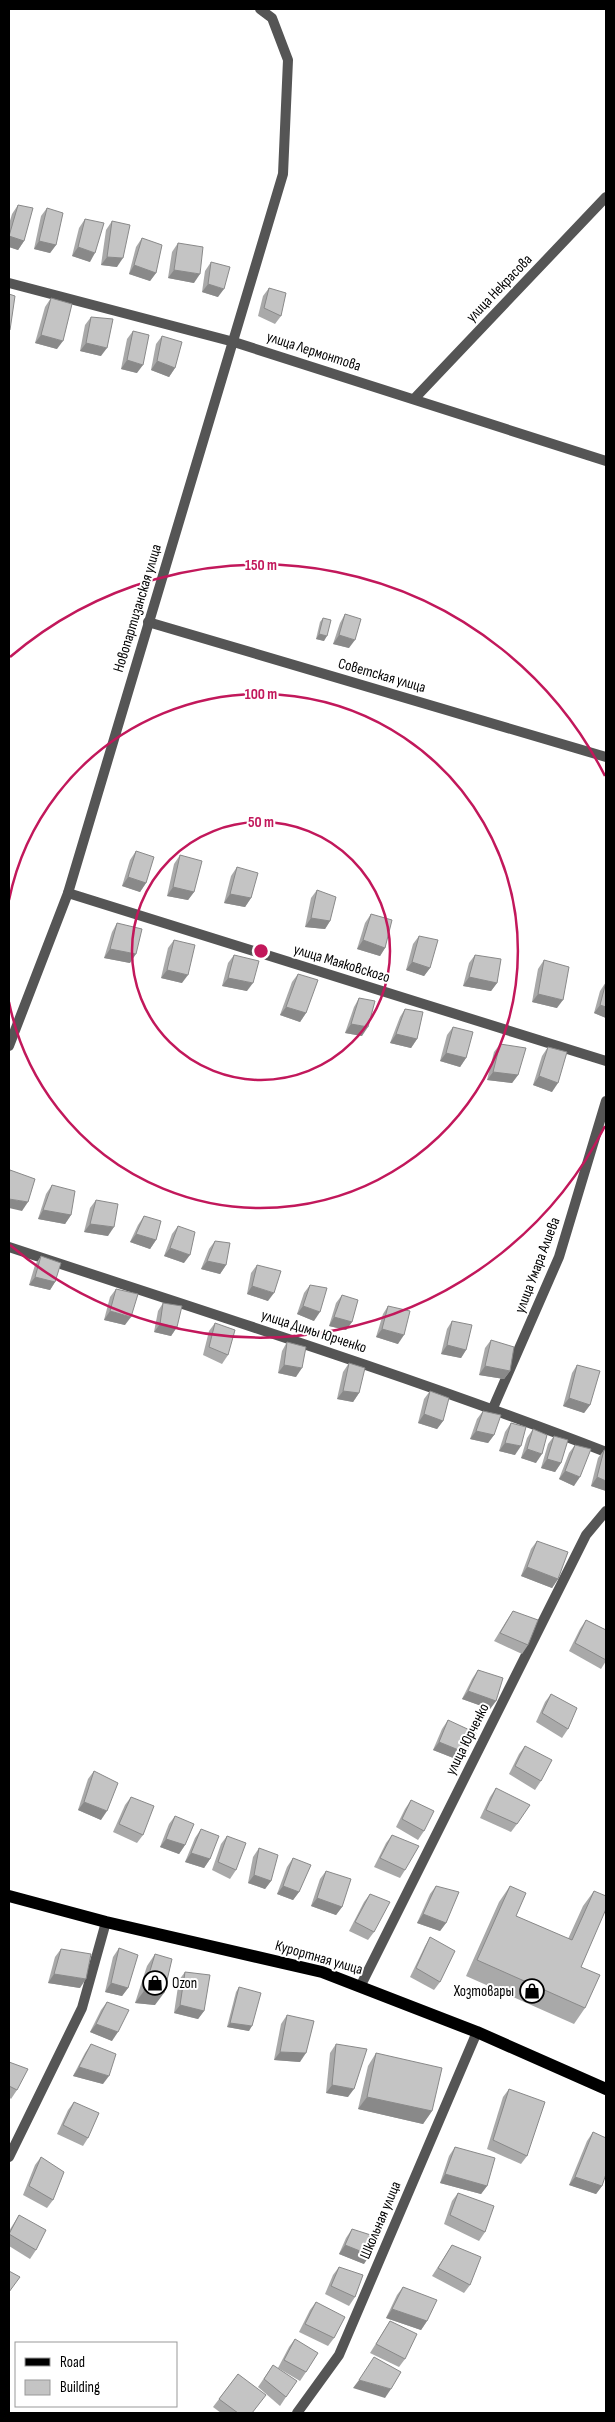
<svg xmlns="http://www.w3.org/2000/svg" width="615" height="2422" viewBox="0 0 615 2422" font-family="'Sofia Sans Condensed',sans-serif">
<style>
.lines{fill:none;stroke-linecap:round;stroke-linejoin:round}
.minor{stroke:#555;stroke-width:10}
.primary{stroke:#000;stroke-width:12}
.wall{fill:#a9a9a9}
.shaded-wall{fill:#898989}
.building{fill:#c4c4c4;stroke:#898989}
.ring{fill:none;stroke:#c2185b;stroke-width:2.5}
.labels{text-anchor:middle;stroke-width:4;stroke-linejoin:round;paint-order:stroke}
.street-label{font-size:15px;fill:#000;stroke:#fff}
.poi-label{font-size:15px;fill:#000;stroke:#fff;text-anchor:start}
.centre{fill:#c2185b;stroke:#fff;stroke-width:2.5}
.ring-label{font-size:15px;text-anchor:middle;font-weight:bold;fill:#c2185b;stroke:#fff;stroke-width:4;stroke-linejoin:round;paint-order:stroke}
</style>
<rect width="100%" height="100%" fill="#fff"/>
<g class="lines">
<g class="minor">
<polyline points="9,283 234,342 606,461"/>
<polyline points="414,399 606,197"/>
<polyline points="148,622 606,757"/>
<polyline points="68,893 606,1061"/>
<polyline points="9,1046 68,893 283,174 288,60 272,18 260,9"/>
<path d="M9 1247C209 1313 410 1376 606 1452"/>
<polyline points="493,1408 559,1257 606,1101"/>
<polyline points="361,1985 586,1535 606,1511"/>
<polyline points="9,2157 82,2008 106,1922"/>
<polyline points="297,2413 339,2355 477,2032"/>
</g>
<polyline class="primary" points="9,1896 106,1922 322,1972 477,2032 606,2089"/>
</g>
<g class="wall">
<polygon points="18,205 24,241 18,250 9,247 9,224 12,214"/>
<polygon points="47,208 56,245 50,253 34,249 41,216"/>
<polygon points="85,219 90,262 72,256 79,228"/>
<polygon points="112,221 117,267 101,265 106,230"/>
<polygon points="142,238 156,273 150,281 129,274 136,247"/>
<polygon points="178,243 194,283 168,278 172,252"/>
<polygon points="211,262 218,297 202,292 205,271"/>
<polygon points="269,288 281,316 275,324 258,316 263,296"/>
<polygon points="51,298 57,349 35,343 45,307"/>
<polygon points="91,317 101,356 80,351 85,325"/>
<polygon points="133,331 137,373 121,369 127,339"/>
<polygon points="162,336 175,368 169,377 151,370 156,344"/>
<polygon points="345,614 349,648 333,644 340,623"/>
<polygon points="323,618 324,641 316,639 320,622"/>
<polygon points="136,851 146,883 140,892 122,886 130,860"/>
<polygon points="180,855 194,892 188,900 167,896 174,864"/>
<polygon points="237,867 251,898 245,907 224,903 231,876"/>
<polygon points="317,890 330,921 325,929 305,927 311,898"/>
<polygon points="371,914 385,948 380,956 357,949 365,923"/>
<polygon points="117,923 130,963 104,958 112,932"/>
<polygon points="419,936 430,968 424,976 406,970 413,944"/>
<polygon points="174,940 182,983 161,978 168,948"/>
<polygon points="234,955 247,991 222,986 228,963"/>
<polygon points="475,955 497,983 491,991 463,986 469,963"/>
<polygon points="544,960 557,1008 532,1002 538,969"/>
<polygon points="298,974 306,1013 300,1022 280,1015 292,982"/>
<polygon points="606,982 606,1018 594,1013 600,991"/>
<polygon points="359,998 362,1036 345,1033 354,1007"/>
<polygon points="405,1009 417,1039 411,1048 390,1043 400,1017"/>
<polygon points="453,1027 466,1058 460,1067 440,1061 447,1035"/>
<polygon points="500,1044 518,1075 512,1083 487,1080 494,1052"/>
<polygon points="548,1047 552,1092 533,1085 542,1056"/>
<polygon points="52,1185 71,1215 65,1224 38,1219 46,1194"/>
<polygon points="96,1200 108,1236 84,1232 90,1208"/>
<polygon points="144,1216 156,1240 150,1249 130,1242 138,1225"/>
<polygon points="178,1226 184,1263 164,1256 172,1234"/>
<polygon points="215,1241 226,1265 220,1274 201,1269 209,1249"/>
<polygon points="41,1256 55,1282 50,1290 29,1285 35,1265"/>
<polygon points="257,1265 268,1301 247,1294 251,1273"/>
<polygon points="310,1285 314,1321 297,1314 304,1293"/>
<polygon points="116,1289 125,1325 104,1320 110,1297"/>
<polygon points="342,1295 352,1322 346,1330 329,1326 336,1303"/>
<polygon points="163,1303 177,1327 171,1336 154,1332 158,1311"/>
<polygon points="388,1306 398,1344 376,1337 383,1314"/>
<polygon points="452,1321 466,1350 461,1358 441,1354 447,1329"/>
<polygon points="215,1323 228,1355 222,1364 203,1355 209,1331"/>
<polygon points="491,1340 510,1371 504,1379 479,1375 485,1348"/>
<polygon points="287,1342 296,1377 278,1373 282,1351"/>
<polygon points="349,1363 359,1393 353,1402 337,1399 343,1372"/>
<polygon points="577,1365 590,1405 584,1413 563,1406 572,1373"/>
<polygon points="430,1391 443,1421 437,1429 418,1423 424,1399"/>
<polygon points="483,1411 494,1435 488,1443 470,1439 477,1419"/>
<polygon points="511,1423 515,1455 499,1451 505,1432"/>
<polygon points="533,1429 536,1463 521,1458 527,1438"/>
<polygon points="554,1436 561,1463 555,1472 541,1468 548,1444"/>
<polygon points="575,1445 574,1486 559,1479 569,1453"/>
<polygon points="604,1450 606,1491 591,1486 598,1458"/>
<polygon points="537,1541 558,1579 552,1588 521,1576 531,1549"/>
<polygon points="513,1611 528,1645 522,1654 494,1641 507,1620"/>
<polygon points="586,1620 606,1630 606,1661 601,1669 569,1651 580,1629"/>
<polygon points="478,1670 496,1701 490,1709 462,1699 472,1679"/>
<polygon points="551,1694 568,1729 562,1738 536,1722 545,1702"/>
<polygon points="448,1720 466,1753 461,1761 433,1750 442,1729"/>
<polygon points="525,1746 541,1781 535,1790 509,1774 519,1754"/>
<polygon points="94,1771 101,1820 78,1810 88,1779"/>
<polygon points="496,1788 517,1824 511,1832 480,1818 490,1797"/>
<polygon points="131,1797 143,1835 137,1843 113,1832 125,1805"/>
<polygon points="411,1800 424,1831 418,1840 396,1827 405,1809"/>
<polygon points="175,1816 185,1845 179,1854 160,1847 169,1824"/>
<polygon points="201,1829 210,1859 204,1868 185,1862 195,1838"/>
<polygon points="392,1835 405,1870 400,1878 374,1867 386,1843"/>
<polygon points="227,1836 236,1870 230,1879 212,1870 221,1844"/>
<polygon points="259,1848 271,1881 265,1889 248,1883 253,1857"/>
<polygon points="293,1858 299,1892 293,1900 277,1894 287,1867"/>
<polygon points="326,1871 342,1907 336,1915 311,1906 320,1879"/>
<polygon points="436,1886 446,1923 440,1931 417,1923 430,1894"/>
<polygon points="510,1886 516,1916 568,1939 583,1906 594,1891 581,1967 585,2008 574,2024 466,1976 499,1902"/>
<polygon points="370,1894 374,1932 368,1940 349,1931 364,1902"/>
<polygon points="430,1937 440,1982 434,1990 410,1977 425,1946"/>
<polygon points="119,1948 128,1988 122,1996 105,1992 113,1957"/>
<polygon points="61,1949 80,1988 48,1983 55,1957"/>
<polygon points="155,1954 155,2005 135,2003 147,1966"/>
<polygon points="185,1972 204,2011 198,2019 174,2013 179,1980"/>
<polygon points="239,1987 249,2031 227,2027 236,1992"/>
<polygon points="107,2002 112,2041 90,2032 101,2010"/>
<polygon points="287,2015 300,2062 274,2060 281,2024"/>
<polygon points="91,2044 103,2084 73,2076 85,2053"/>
<polygon points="336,2044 348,2097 326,2093 330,2053"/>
<polygon points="376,2053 432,2111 423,2124 358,2109 368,2066"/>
<polygon points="9,2062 17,2090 11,2099 9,2097"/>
<polygon points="509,2089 527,2156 521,2164 487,2149 503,2097"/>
<polygon points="74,2102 88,2138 83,2146 57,2134 68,2110"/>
<polygon points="593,2132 602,2186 596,2194 569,2185 587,2141"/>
<polygon points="455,2147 487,2186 481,2194 440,2183 449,2156"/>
<polygon points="41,2157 53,2200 47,2208 23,2195 35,2165"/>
<polygon points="458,2193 485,2232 479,2241 444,2224 452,2201"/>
<polygon points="19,2215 36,2250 30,2259 9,2246 9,2231"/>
<polygon points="352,2229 364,2264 339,2254 346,2238"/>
<polygon points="452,2245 470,2285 464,2293 432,2276"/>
<polygon points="339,2267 355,2297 349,2306 325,2294 333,2275"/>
<polygon points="403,2287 427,2321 421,2330 386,2318 397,2295"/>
<polygon points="316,2302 334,2338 328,2346 299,2332 310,2310"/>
<polygon points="390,2321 405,2359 399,2367 370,2353"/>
<polygon points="295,2339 306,2372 300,2381 278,2368 289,2347"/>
<polygon points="273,2365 286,2397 280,2406 258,2387"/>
<polygon points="238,2374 253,2413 221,2413 213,2407"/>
</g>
<g class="shaded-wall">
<polygon points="9,236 24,241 18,250 9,247"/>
<polygon points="39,241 56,245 50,253 34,249"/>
<polygon points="78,247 95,253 90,262 72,256"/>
<polygon points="107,257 123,258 117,267 101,265"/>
<polygon points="134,265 156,273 150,281 129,274"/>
<polygon points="174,270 200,274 194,283 168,278"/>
<polygon points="208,284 224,289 218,297 202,292"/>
<polygon points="41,335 63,341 57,349 35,343"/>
<polygon points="86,343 107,348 101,356 80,351"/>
<polygon points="127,360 143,365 137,373 121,369"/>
<polygon points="157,361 175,368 169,377 151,370"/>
<polygon points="319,634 327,636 324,641 316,639"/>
<polygon points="339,635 355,640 349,648 333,644"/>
<polygon points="128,877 146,883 140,892 122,886"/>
<polygon points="173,887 194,892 188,900 167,896"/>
<polygon points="230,894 251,898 245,907 224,903"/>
<polygon points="311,918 330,921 325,929 305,927"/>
<polygon points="363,940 385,948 380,956 357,949"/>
<polygon points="110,949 136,954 130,963 104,958"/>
<polygon points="412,962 430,968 424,976 406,970"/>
<polygon points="167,970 188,975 182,983 161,978"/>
<polygon points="469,977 497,983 491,991 463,986"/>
<polygon points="228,978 253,983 247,991 222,986"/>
<polygon points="538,994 563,1000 557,1008 532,1002"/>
<polygon points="600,1005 606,1007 606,1018 594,1013"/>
<polygon points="286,1007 306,1013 300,1022 280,1015"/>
<polygon points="351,1024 368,1027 362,1036 345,1033"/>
<polygon points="396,1034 417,1039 411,1048 390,1043"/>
<polygon points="446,1053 466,1058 460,1067 440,1061"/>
<polygon points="493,1072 518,1075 512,1083 487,1080"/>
<polygon points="539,1076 558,1083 552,1092 533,1085"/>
<polygon points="9,1199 28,1202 22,1211 9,1208"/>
<polygon points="43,1210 71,1215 65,1224 38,1219"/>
<polygon points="90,1224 114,1227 108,1236 84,1232"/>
<polygon points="136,1234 156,1240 150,1249 130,1242"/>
<polygon points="170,1248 190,1255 184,1263 164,1256"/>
<polygon points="207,1261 226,1265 220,1274 201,1269"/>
<polygon points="35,1277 55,1282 50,1290 29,1285"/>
<polygon points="252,1286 274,1293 268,1301 247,1294"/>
<polygon points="303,1306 320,1312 314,1321 297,1314"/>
<polygon points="110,1311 131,1317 125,1325 104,1320"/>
<polygon points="334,1317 352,1322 346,1330 329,1326"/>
<polygon points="160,1324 177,1327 171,1336 154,1332"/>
<polygon points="382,1329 404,1335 398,1344 376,1337"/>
<polygon points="447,1345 466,1350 461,1358 441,1354"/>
<polygon points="284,1365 302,1368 296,1377 278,1373"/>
<polygon points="485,1366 510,1371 504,1379 479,1375"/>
<polygon points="343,1391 359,1393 353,1402 337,1399"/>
<polygon points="569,1398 590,1405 584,1413 563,1406"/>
<polygon points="424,1414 443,1421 437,1429 418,1423"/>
<polygon points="476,1431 494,1435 488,1443 470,1439"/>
<polygon points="505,1443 521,1446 515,1455 499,1451"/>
<polygon points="527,1449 542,1454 536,1463 521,1458"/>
<polygon points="547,1459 561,1463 555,1472 541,1468"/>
<polygon points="565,1471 580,1477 574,1486 559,1479"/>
<polygon points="597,1477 606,1481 606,1491 591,1486"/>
<polygon points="527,1567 558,1579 552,1588 521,1576"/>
<polygon points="468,1691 496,1701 490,1709 462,1699"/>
<polygon points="439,1742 466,1753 461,1761 433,1750"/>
<polygon points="84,1802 107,1811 101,1820 78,1810"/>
<polygon points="166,1839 185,1845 179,1854 160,1847"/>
<polygon points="191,1853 210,1859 204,1868 185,1862"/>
<polygon points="254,1875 271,1881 265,1889 248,1883"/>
<polygon points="283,1886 299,1892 293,1900 277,1894"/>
<polygon points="317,1898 342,1907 336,1915 311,1906"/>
<polygon points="423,1914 446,1923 440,1931 417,1923"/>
<polygon points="54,1974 86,1979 80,1988 48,1983"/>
<polygon points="111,1983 128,1988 122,1996 105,1992"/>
<polygon points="144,1991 164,1993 155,2005 135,2003"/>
<polygon points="180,2005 204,2011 198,2019 174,2013"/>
<polygon points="230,2023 252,2026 249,2031 227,2027"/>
<polygon points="96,2024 118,2032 112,2041 90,2032"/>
<polygon points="280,2052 306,2053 300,2062 274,2060"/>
<polygon points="79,2067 109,2076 103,2084 73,2076"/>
<polygon points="332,2085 354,2089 348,2097 326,2093"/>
<polygon points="367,2097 432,2111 423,2124 358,2109"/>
<polygon points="445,2174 487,2186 481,2194 440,2183"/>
<polygon points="575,2177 602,2186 596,2194 569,2185"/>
<polygon points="345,2245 370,2255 364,2264 339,2254"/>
<polygon points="392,2309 427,2321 421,2330 386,2318"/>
<polygon points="359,2380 391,2389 385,2398 353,2388"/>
</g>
<g class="building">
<polygon points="18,205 33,208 24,241 9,236"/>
<polygon points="47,208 63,213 56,245 39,241"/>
<polygon points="85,219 104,223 95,253 78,247"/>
<polygon points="112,221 130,225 123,258 107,257"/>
<polygon points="142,238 162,245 156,273 134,265"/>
<polygon points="178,243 203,247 200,274 174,270"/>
<polygon points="211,262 230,267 224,289 208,284"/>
<polygon points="269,288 286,293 281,316 264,308"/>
<polygon points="9,294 15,296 10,330 9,330"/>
<polygon points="51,298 72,304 63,341 41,335"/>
<polygon points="91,317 113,319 107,348 86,343"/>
<polygon points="133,331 149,335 143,365 127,360"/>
<polygon points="162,336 182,342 175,368 157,361"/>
<polygon points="345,614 361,619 355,640 339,635"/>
<polygon points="323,618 331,620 327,636 319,634"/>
<polygon points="136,851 154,857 146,883 128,877"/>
<polygon points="180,855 202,861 194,892 173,887"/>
<polygon points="237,867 258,873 251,898 230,894"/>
<polygon points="317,890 336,897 330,921 311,918"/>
<polygon points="371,914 392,920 385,948 363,940"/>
<polygon points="117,923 142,929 136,954 110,949"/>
<polygon points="419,936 438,940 430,968 412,962"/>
<polygon points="174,940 195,945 188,975 167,970"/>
<polygon points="234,955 259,961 253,983 228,978"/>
<polygon points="475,955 501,959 497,983 469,977"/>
<polygon points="544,960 569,967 563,1000 538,994"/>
<polygon points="298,974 318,980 306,1013 286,1007"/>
<polygon points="606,982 606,1007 600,1005"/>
<polygon points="359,998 375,1001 368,1027 351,1024"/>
<polygon points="405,1009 423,1012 417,1039 396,1034"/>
<polygon points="453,1027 473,1032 466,1058 446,1053"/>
<polygon points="500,1044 526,1048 518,1075 493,1072"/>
<polygon points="548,1047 567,1052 558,1083 539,1076"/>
<polygon points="10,1170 35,1179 28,1202 9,1199 9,1174"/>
<polygon points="52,1185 75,1191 71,1215 43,1210"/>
<polygon points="96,1200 118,1204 114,1227 90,1224"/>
<polygon points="144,1216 161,1221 156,1240 136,1234"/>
<polygon points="178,1226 195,1232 190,1255 170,1248"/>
<polygon points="215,1241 230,1243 226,1265 207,1261"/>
<polygon points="41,1256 61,1263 55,1282 35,1277"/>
<polygon points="257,1265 281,1271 274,1293 252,1286"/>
<polygon points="310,1285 327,1288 320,1312 303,1306"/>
<polygon points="116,1289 138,1294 131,1317 110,1311"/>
<polygon points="342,1295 358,1300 352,1322 334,1317"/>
<polygon points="163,1303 182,1306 177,1327 160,1324"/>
<polygon points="388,1306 410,1311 404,1335 382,1329"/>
<polygon points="452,1321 472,1325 466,1350 447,1345"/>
<polygon points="215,1323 235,1330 228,1355 209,1347"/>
<polygon points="491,1340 514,1347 510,1371 485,1366"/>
<polygon points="287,1342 306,1347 302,1368 284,1365"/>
<polygon points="349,1363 365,1368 359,1393 343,1391"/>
<polygon points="577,1365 600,1371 590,1405 569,1398"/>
<polygon points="430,1391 449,1398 443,1421 424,1414"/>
<polygon points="483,1411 501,1415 494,1435 476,1431"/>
<polygon points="511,1423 526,1427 521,1446 505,1443"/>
<polygon points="533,1429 547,1435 542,1454 527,1449"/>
<polygon points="554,1436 568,1440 561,1463 547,1459"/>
<polygon points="575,1445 591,1449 580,1477 565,1471"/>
<polygon points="604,1450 606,1450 606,1481 597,1477"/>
<polygon points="537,1541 568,1552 558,1579 527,1567"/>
<polygon points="513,1611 538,1620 528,1645 500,1633"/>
<polygon points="586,1620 606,1630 606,1660 575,1643"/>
<polygon points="478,1670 503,1678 496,1701 468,1691"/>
<polygon points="551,1694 577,1708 568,1729 542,1713"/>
<polygon points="448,1720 476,1733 466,1753 439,1742"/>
<polygon points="525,1746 552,1760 541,1781 515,1766"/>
<polygon points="94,1771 118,1783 107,1811 84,1802"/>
<polygon points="496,1788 530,1805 517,1824 486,1810"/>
<polygon points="131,1797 154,1806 143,1835 119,1824"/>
<polygon points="411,1800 434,1811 424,1831 402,1819"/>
<polygon points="175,1816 194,1824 185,1845 166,1839"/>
<polygon points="201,1829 219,1836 210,1859 191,1853"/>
<polygon points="392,1835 419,1846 405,1870 380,1858"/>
<polygon points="227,1836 246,1843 236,1870 218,1862"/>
<polygon points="259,1848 278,1855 271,1881 254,1875"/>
<polygon points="293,1858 311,1865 299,1892 283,1886"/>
<polygon points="326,1871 351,1879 342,1907 317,1898"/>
<polygon points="436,1886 459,1892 446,1923 423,1914"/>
<polygon points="510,1886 526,1893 516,1916 572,1940 594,1891 606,1896 606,1909 581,1967 600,1975 585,2008 477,1960"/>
<polygon points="370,1894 390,1902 374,1932 355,1922"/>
<polygon points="430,1937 455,1951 440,1982 416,1968"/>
<polygon points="119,1948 138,1955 128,1988 111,1983"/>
<polygon points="61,1949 91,1954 86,1979 54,1974"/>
<polygon points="155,1954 172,1959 164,1993 144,1991"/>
<polygon points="185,1972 210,1975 204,2011 180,2005"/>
<polygon points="239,1987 261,1993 252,2026 230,2023"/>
<polygon points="107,2002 129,2010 118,2032 96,2024"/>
<polygon points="287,2015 314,2021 306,2053 280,2052"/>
<polygon points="91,2044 116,2054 109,2076 79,2067"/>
<polygon points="336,2044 367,2049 354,2089 332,2085"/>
<polygon points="376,2053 442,2068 432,2111 367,2097"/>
<polygon points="9,2062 28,2069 17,2090 9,2086"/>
<polygon points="509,2089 545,2102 527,2156 493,2140"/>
<polygon points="74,2102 99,2113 88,2138 63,2125"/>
<polygon points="593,2132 606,2138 606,2174 602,2186 575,2177"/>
<polygon points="455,2147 495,2158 487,2186 445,2174"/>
<polygon points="41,2157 64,2172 53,2200 29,2186"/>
<polygon points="458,2193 494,2206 485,2232 450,2215"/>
<polygon points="19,2215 46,2230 36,2250 9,2234"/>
<polygon points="352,2229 377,2237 370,2255 345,2245"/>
<polygon points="452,2245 481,2257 470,2285 438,2268"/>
<polygon points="339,2267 363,2275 355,2297 331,2286"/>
<polygon points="9,2271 20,2277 9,2292"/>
<polygon points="403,2287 437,2300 427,2321 392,2309"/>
<polygon points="316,2302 345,2317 334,2338 305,2324"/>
<polygon points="390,2321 417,2334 405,2359 376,2344"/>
<polygon points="295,2339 318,2353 306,2372 284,2360"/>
<polygon points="374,2357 401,2372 391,2389 359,2380"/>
<polygon points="273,2365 297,2381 286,2397 264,2379"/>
<polygon points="238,2374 266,2395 252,2413 238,2413 219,2399"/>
</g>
<g class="ring">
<circle cx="261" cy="951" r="129"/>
<path d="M9 900A257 257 0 1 1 9 1002"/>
<path d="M605 1126A386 386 0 0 1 10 1245M10 657A386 386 0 0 1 605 776"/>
</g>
<defs>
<g id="shop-ring" transform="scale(1.25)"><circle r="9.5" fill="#fff" stroke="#000" stroke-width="1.5"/><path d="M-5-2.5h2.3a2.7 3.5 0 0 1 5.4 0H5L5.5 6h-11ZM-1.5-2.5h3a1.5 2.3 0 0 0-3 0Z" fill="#000"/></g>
</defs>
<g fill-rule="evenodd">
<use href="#shop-ring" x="155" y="1983"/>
<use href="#shop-ring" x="532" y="1991"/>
</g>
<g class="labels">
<g class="street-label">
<text transform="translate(499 288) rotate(-46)" y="5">улица Некрасова</text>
<text transform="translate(314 351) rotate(18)" y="5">улица Лермонтова</text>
<text transform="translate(137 608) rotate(-73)" y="5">Новопартизанская улица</text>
<text transform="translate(382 675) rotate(16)" y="5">Советская улица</text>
<text transform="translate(342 963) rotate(17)" y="5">улица Маяковского</text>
<text transform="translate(537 1265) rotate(-69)" y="5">улица Умара Алиева</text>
<text transform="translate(314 1331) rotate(18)" y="5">улица Димы Юрченко</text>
<text transform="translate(467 1739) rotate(-63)" y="5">улица Юрченко</text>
<text transform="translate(319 1957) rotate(16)" y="5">Курортная улица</text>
<text transform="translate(380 2220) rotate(-67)" y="5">Школьная улица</text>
</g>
<g class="poi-label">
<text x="172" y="1988">Ozon</text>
<text x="514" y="1996" text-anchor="end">Хозтовары</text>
</g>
</g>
<circle cx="261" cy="951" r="8" class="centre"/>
<g class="ring-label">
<text x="261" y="570">150 m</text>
<text x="261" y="699">100 m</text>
<text x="261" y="827">50 m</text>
</g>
<rect width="615" height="2422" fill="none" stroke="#000000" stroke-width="20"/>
<rect x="15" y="2342" width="162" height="65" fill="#ffffff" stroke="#999999"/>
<rect x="25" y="2358" width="25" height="8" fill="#000000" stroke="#999999"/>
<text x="60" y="2367" font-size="15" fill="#000000">Road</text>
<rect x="25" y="2380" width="25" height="15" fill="#c4c4c4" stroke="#999999"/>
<text x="60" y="2392" font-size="15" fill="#000000">Building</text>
</svg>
